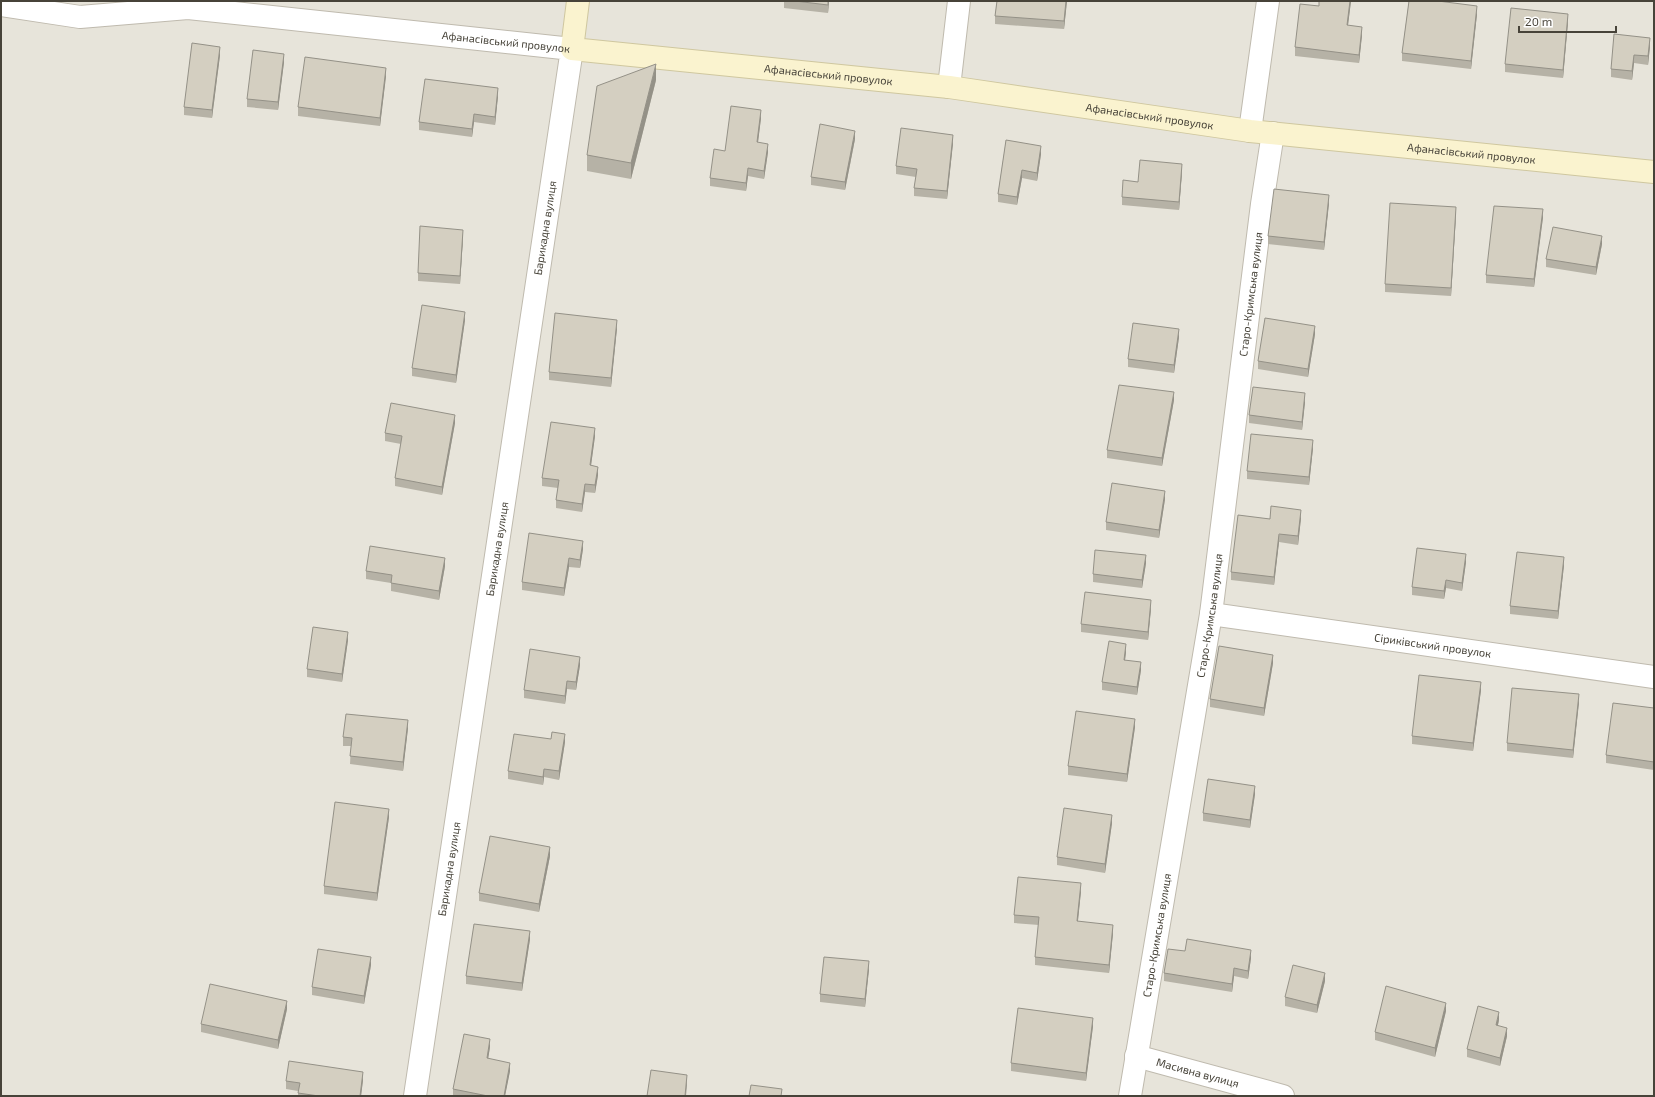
<svg xmlns="http://www.w3.org/2000/svg" width="1655" height="1097" viewBox="0 0 1655 1097" font-family="'Exo 2',sans-serif">
<style>
.residential{fill:#e7e4da}
.lines{fill:none;stroke-linecap:round;stroke-linejoin:round}
.street-casing{stroke:#bfbaae;stroke-width:24}
.secondary-casing{stroke:#cfc79f;stroke-width:24}
.street{stroke:#fff;stroke-width:22}
.secondary{stroke:#faf3cf;stroke-width:22}
.wall{fill:#b6b2a6}
.shaded-wall{fill:#949187}
.building{fill:#d4cfc1;stroke:#949187}
.labels{text-anchor:middle;stroke-width:3;stroke-linejoin:round;paint-order:stroke}
.street-label{font-size:11px;fill:#474339;stroke:#fff}
</style>
<rect width="100%" height="100%" fill="#f4f2eb"/>
<rect class="residential" x="1" y="1" width="1653" height="1095"/>
<g class="lines">
<g class="street-casing">
<g id="street">
<path id="s1" d="M1 5 80 17 188 8 572 49 415 1096"/>
<polyline points="949,87 959,1"/>
<polyline points="1250,131 1268,1"/>
<path id="s2" d="M1211 614 1654 677"/>
<path id="s3" d="M1136 1056 1283 1096"/>
<path id="s4" d="M1130 1096 1211 614 1262 204 1273 133"/>
</g>
</g>
<g class="secondary-casing">
<g id="secondary">
<path id="s5" d="M578 1 572 49 949 87 1250 131 1654 172"/>
</g>
</g>
<use href="#street" class="street"/>
<use href="#secondary" class="secondary"/>
</g>
<g class="wall">
<polygon points="784,1 829,1 828,13 784,8"/>
<polygon points="997,1 1067,1 1064,29 995,24 995,16"/>
<polygon points="1351,1 1348,25 1362,35 1359,63 1295,56 1295,47 1319,6"/>
<polygon points="1409,1 1439,1 1477,14 1471,69 1402,61 1402,53"/>
<polygon points="1568,22 1563,78 1505,72 1505,64"/>
<polygon points="1650,38 1650,46 1648,65 1634,63 1632,80 1611,77 1611,69"/>
<polygon points="220,55 212,118 184,115 184,107"/>
<polygon points="284,62 278,110 247,107 247,99"/>
<polygon points="386,76 380,126 298,116 298,107"/>
<polygon points="656,80 631,179 587,171 587,155"/>
<polygon points="498,96 495,125 474,122 472,137 419,130 419,122"/>
<polygon points="761,118 758,142 768,152 764,179 748,176 746,191 710,186 710,178 725,151"/>
<polygon points="855,139 845,190 811,185 811,177"/>
<polygon points="1006,140 1041,154 1037,181 1022,178 1017,205 998,202 998,194"/>
<polygon points="953,143 947,199 914,196 914,188 916,177 896,174 896,166"/>
<polygon points="1182,172 1179,210 1122,205 1122,197 1138,182"/>
<polygon points="1329,203 1324,250 1268,244 1268,236"/>
<polygon points="1456,215 1451,296 1385,292 1385,284"/>
<polygon points="1543,217 1534,287 1486,283 1486,275"/>
<polygon points="463,238 460,284 418,281 418,273"/>
<polygon points="1602,244 1596,275 1546,267 1546,259"/>
<polygon points="465,320 456,383 412,376 412,368"/>
<polygon points="617,328 611,387 549,380 549,372"/>
<polygon points="1315,334 1308,377 1258,369 1258,361"/>
<polygon points="1179,337 1174,373 1128,367 1128,359"/>
<polygon points="1174,400 1162,466 1107,458 1107,450"/>
<polygon points="1305,402 1302,430 1249,423 1249,415"/>
<polygon points="455,423 442,495 395,486 395,478 401,444 385,441 385,433"/>
<polygon points="595,436 591,465 598,475 595,493 585,492 582,512 556,508 556,500 558,488 542,486 542,478"/>
<polygon points="1313,448 1309,485 1247,479 1247,471"/>
<polygon points="1165,499 1159,538 1106,530 1106,522"/>
<polygon points="1301,518 1298,545 1279,542 1274,585 1231,580 1231,572"/>
<polygon points="583,549 580,568 569,567 564,596 522,590 522,582"/>
<polygon points="1466,562 1462,591 1446,588 1444,599 1412,595 1412,587"/>
<polygon points="1146,563 1142,588 1093,582 1093,574"/>
<polygon points="1564,565 1558,619 1510,614 1510,606"/>
<polygon points="445,566 439,600 391,591 391,583 366,579 366,571"/>
<polygon points="1151,608 1148,640 1081,632 1081,624"/>
<polygon points="348,640 342,682 307,677 307,669"/>
<polygon points="1126,652 1125,660 1141,670 1137,695 1102,690 1102,682"/>
<polygon points="1273,663 1264,716 1210,707 1210,699"/>
<polygon points="580,665 576,690 567,689 565,704 524,698 524,690"/>
<polygon points="1481,690 1473,751 1412,744 1412,736"/>
<polygon points="1579,702 1573,758 1507,751 1507,743"/>
<polygon points="1654,708 1654,770 1606,763 1606,755"/>
<polygon points="1135,727 1127,782 1068,775 1068,766"/>
<polygon points="408,728 403,771 350,764 351,746 343,746 343,737"/>
<polygon points="565,742 559,780 544,777 543,785 508,779 508,771"/>
<polygon points="1255,794 1250,828 1203,821 1203,813"/>
<polygon points="389,817 377,901 324,894 324,886"/>
<polygon points="1112,823 1105,873 1057,865 1057,857"/>
<polygon points="550,856 539,912 479,901 479,893"/>
<polygon points="1081,891 1078,921 1113,933 1109,973 1035,965 1035,957 1039,925 1014,923 1014,915"/>
<polygon points="530,939 522,991 466,984 466,976"/>
<polygon points="1185,951 1251,958 1248,979 1234,976 1232,992 1164,981 1164,973"/>
<polygon points="371,965 364,1004 312,995 312,987"/>
<polygon points="869,969 865,1007 820,1002 820,994"/>
<polygon points="1325,981 1317,1013 1285,1006 1285,997"/>
<polygon points="287,1009 278,1049 201,1032 201,1024"/>
<polygon points="1446,1011 1435,1057 1375,1040 1375,1032"/>
<polygon points="1499,1020 1498,1025 1507,1036 1500,1066 1467,1057 1467,1049"/>
<polygon points="1093,1026 1086,1081 1011,1071 1011,1063"/>
<polygon points="490,1047 488,1058 510,1071 505,1096 453,1096 453,1089"/>
<polygon points="363,1080 361,1096 298,1096 298,1091 286,1089 286,1081"/>
</g>
<g class="shaded-wall">
<polygon points="828,1 829,1 828,13"/>
<polygon points="1066,1 1067,1 1064,29 1064,21"/>
<polygon points="1350,1 1351,1 1347,33 1347,25"/>
<polygon points="1477,6 1477,14 1471,69 1471,61"/>
<polygon points="1568,14 1568,22 1563,78 1563,70"/>
<polygon points="1362,27 1362,35 1359,63 1359,55"/>
<polygon points="1650,38 1650,46 1648,65 1648,56"/>
<polygon points="220,47 220,55 212,118 212,110"/>
<polygon points="284,54 284,62 278,110 278,102"/>
<polygon points="1634,55 1634,63 1632,80 1632,71"/>
<polygon points="656,64 656,80 631,179 631,163"/>
<polygon points="386,68 386,76 380,126 380,118"/>
<polygon points="498,88 498,96 495,125 495,117"/>
<polygon points="761,110 761,118 757,150 757,142"/>
<polygon points="474,114 474,122 472,137 472,129"/>
<polygon points="855,131 855,139 845,190 845,182"/>
<polygon points="953,135 953,143 947,199 947,191"/>
<polygon points="768,144 768,152 764,179 764,171"/>
<polygon points="1041,146 1041,154 1037,181 1037,173"/>
<polygon points="1182,164 1182,172 1179,210 1179,202"/>
<polygon points="748,168 748,176 746,191 746,183"/>
<polygon points="1022,170 1022,178 1017,205 1017,197"/>
<polygon points="1329,195 1329,203 1324,250 1324,242"/>
<polygon points="1456,207 1456,215 1451,296 1451,288"/>
<polygon points="1543,209 1543,217 1534,287 1534,279"/>
<polygon points="463,230 463,238 460,284 460,276"/>
<polygon points="1602,236 1602,244 1596,275 1596,267"/>
<polygon points="465,312 465,320 456,383 456,375"/>
<polygon points="617,320 617,328 611,387 611,378"/>
<polygon points="1315,326 1315,334 1308,377 1308,369"/>
<polygon points="1179,329 1179,337 1174,373 1174,365"/>
<polygon points="1174,392 1174,400 1162,466 1162,458"/>
<polygon points="1305,393 1305,402 1302,430 1302,422"/>
<polygon points="455,415 455,423 442,495 442,487"/>
<polygon points="595,428 595,436 590,473 590,465"/>
<polygon points="1313,440 1313,448 1309,485 1309,477"/>
<polygon points="598,467 598,475 595,493 595,485"/>
<polygon points="585,484 585,492 582,512 582,504"/>
<polygon points="1165,491 1165,499 1159,538 1159,530"/>
<polygon points="1301,510 1301,518 1298,545 1298,536"/>
<polygon points="1279,534 1279,542 1274,585 1274,577"/>
<polygon points="583,541 583,549 580,568 580,560"/>
<polygon points="1466,554 1466,562 1462,591 1462,583"/>
<polygon points="1146,555 1146,563 1142,588 1142,580"/>
<polygon points="1564,557 1564,565 1558,619 1558,611"/>
<polygon points="445,558 445,566 439,600 439,591"/>
<polygon points="569,558 569,567 564,596 564,588"/>
<polygon points="1446,580 1446,588 1444,599 1444,591"/>
<polygon points="1151,600 1151,608 1148,640 1148,632"/>
<polygon points="348,632 348,640 342,682 342,674"/>
<polygon points="1126,644 1126,652 1124,668 1124,660"/>
<polygon points="1273,655 1273,663 1264,716 1264,708"/>
<polygon points="580,657 580,665 576,690 576,682"/>
<polygon points="1141,662 1141,670 1137,695 1137,687"/>
<polygon points="567,681 567,689 565,704 565,696"/>
<polygon points="1481,682 1481,690 1473,751 1473,743"/>
<polygon points="1579,694 1579,702 1573,758 1573,750"/>
<polygon points="1135,719 1135,727 1127,782 1127,774"/>
<polygon points="408,720 408,728 403,771 403,762"/>
<polygon points="565,734 565,742 559,780 559,771"/>
<polygon points="544,769 544,777 543,785 543,777"/>
<polygon points="1255,786 1255,794 1250,828 1250,820"/>
<polygon points="389,809 389,817 377,901 377,893"/>
<polygon points="1112,815 1112,823 1105,873 1105,864"/>
<polygon points="550,847 550,856 539,912 539,904"/>
<polygon points="1081,883 1081,891 1077,929 1077,921"/>
<polygon points="1113,925 1113,933 1109,973 1109,965"/>
<polygon points="530,931 530,939 522,991 522,983"/>
<polygon points="1251,950 1251,958 1248,979 1248,971"/>
<polygon points="371,957 371,965 364,1004 364,996"/>
<polygon points="869,961 869,969 865,1007 865,999"/>
<polygon points="1234,968 1234,976 1232,992 1232,984"/>
<polygon points="1325,973 1325,981 1317,1013 1317,1005"/>
<polygon points="287,1001 287,1009 278,1049 278,1040"/>
<polygon points="1446,1003 1446,1011 1435,1057 1435,1048"/>
<polygon points="1499,1012 1499,1020 1496,1033 1496,1025"/>
<polygon points="1093,1018 1093,1026 1086,1081 1086,1073"/>
<polygon points="1507,1028 1507,1036 1500,1066 1500,1058"/>
<polygon points="490,1039 490,1047 487,1066 487,1058"/>
<polygon points="510,1063 510,1071 505,1096 504,1096"/>
<polygon points="363,1072 363,1080 361,1096 360,1096"/>
<polygon points="687,1075 687,1083 686,1096 685,1096"/>
</g>
<g class="building">
<polygon points="795,1 828,1 828,5"/>
<polygon points="997,1 1066,1 1064,21 995,16"/>
<polygon points="1319,1 1350,1 1347,25 1362,27 1359,55 1295,47 1300,4 1319,6"/>
<polygon points="1409,1 1438,1 1477,6 1471,61 1402,53"/>
<polygon points="1511,8 1568,14 1563,70 1505,64"/>
<polygon points="1614,34 1650,38 1648,56 1634,55 1632,71 1611,69"/>
<polygon points="192,43 220,47 212,110 184,107"/>
<polygon points="253,50 284,54 278,102 247,99"/>
<polygon points="305,57 386,68 380,118 298,107"/>
<polygon points="656,64 631,163 587,155 597,86"/>
<polygon points="425,79 498,88 495,117 474,114 472,129 419,122"/>
<polygon points="731,106 761,110 757,142 768,144 764,171 748,168 746,183 710,178 714,149 725,151"/>
<polygon points="820,124 855,131 845,182 811,177"/>
<polygon points="901,128 953,135 947,191 914,188 917,169 896,166"/>
<polygon points="1006,140 1041,146 1037,173 1022,170 1017,197 998,194"/>
<polygon points="1140,160 1182,164 1179,202 1122,197 1123,180 1138,182"/>
<polygon points="1274,189 1329,195 1324,242 1268,236"/>
<polygon points="1390,203 1456,207 1451,288 1385,284"/>
<polygon points="1494,206 1543,209 1534,279 1486,275"/>
<polygon points="420,226 463,230 460,276 418,273"/>
<polygon points="1553,227 1602,236 1596,267 1546,259"/>
<polygon points="422,305 465,312 456,375 412,368"/>
<polygon points="555,313 617,320 611,378 549,372"/>
<polygon points="1265,318 1315,326 1308,369 1258,361"/>
<polygon points="1133,323 1179,329 1174,365 1128,359"/>
<polygon points="1119,385 1174,392 1162,458 1107,450"/>
<polygon points="1253,387 1305,393 1302,422 1249,415"/>
<polygon points="391,403 455,415 442,487 395,478 402,436 385,433"/>
<polygon points="551,422 595,428 590,465 598,467 595,485 585,484 582,504 556,500 559,480 542,478"/>
<polygon points="1251,434 1313,440 1309,477 1247,471"/>
<polygon points="1112,483 1165,491 1159,530 1106,522"/>
<polygon points="1271,506 1301,510 1298,536 1279,534 1274,577 1231,572 1238,515 1270,519"/>
<polygon points="529,533 583,541 580,560 569,558 564,588 522,582"/>
<polygon points="370,546 445,558 439,591 391,583 392,575 366,571"/>
<polygon points="1417,548 1466,554 1462,583 1446,580 1444,591 1412,587"/>
<polygon points="1095,550 1146,555 1142,580 1093,574"/>
<polygon points="1517,552 1564,557 1558,611 1510,606"/>
<polygon points="1085,592 1151,600 1148,632 1081,624"/>
<polygon points="313,627 348,632 342,674 307,669"/>
<polygon points="1109,641 1126,644 1124,660 1141,662 1137,687 1102,682"/>
<polygon points="1219,646 1273,655 1264,708 1210,699"/>
<polygon points="530,649 580,657 576,682 567,681 565,696 524,690"/>
<polygon points="1419,675 1481,682 1473,743 1412,736"/>
<polygon points="1512,688 1579,694 1573,750 1507,743"/>
<polygon points="1613,703 1654,708 1654,762 1606,755"/>
<polygon points="1076,711 1135,719 1127,774 1068,766"/>
<polygon points="346,714 408,720 403,762 350,756 352,738 343,737"/>
<polygon points="552,732 565,734 559,771 544,769 543,777 508,771 514,734 551,739"/>
<polygon points="1208,779 1255,786 1250,820 1203,813"/>
<polygon points="335,802 389,809 377,893 324,886"/>
<polygon points="1064,808 1112,815 1105,864 1057,857"/>
<polygon points="490,836 550,847 539,904 479,893"/>
<polygon points="1018,877 1081,883 1077,921 1113,925 1109,965 1035,957 1039,917 1014,915"/>
<polygon points="474,924 530,931 522,983 466,976"/>
<polygon points="1187,939 1251,950 1248,971 1234,968 1232,984 1164,973 1168,949 1185,951"/>
<polygon points="318,949 371,957 364,996 312,987"/>
<polygon points="824,957 869,961 865,999 820,994"/>
<polygon points="1293,965 1325,973 1317,1005 1285,997"/>
<polygon points="210,984 287,1001 278,1040 201,1024"/>
<polygon points="1386,986 1446,1003 1435,1048 1375,1032"/>
<polygon points="1478,1006 1499,1012 1496,1025 1507,1028 1500,1058 1467,1049"/>
<polygon points="1018,1008 1093,1018 1086,1073 1011,1063"/>
<polygon points="464,1034 490,1039 487,1058 510,1063 504,1096 488,1096 453,1089"/>
<polygon points="289,1061 363,1072 360,1096 319,1096 298,1093 300,1083 286,1081"/>
<polygon points="651,1070 687,1075 685,1096 647,1096"/>
<polygon points="751,1085 782,1089 781,1096 749,1096"/>
</g>
<g class="labels">
<g class="street-label">
<text dy="4" stroke="none"><textPath href="#s1" startOffset="508">Афанасівський провулок</textPath></text>
<text dy="4" stroke="none"><textPath href="#s5" startOffset="306">Афанасівський провулок</textPath></text>
<text dy="4" stroke="none"><textPath href="#s5" startOffset="630">Афанасівський провулок</textPath></text>
<text dy="4" stroke="none"><textPath href="#s5" startOffset="954">Афанасівський провулок</textPath></text>
<text transform="translate(545 228) rotate(-81)" y="4">Барикадна вулиця</text>
<text dy="4" stroke="none"><textPath href="#s4" startOffset="811">Старо-Кримська вулиця</textPath></text>
<text transform="translate(497 549) rotate(-81)" y="4">Барикадна вулиця</text>
<text dy="4" stroke="none"><textPath href="#s4" startOffset="487">Старо-Кримська вулиця</textPath></text>
<text dy="4" stroke="none"><textPath href="#s2" startOffset="224">Сіриківський провулок</textPath></text>
<text transform="translate(449 869) rotate(-81)" y="4">Барикадна вулиця</text>
<text dy="4" stroke="none"><textPath href="#s4" startOffset="163">Старо-Кримська вулиця</textPath></text>
<text dy="4" stroke="none"><textPath href="#s3" startOffset="64">Масивна вулиця</textPath></text>
</g>
</g>
<rect width="1655" height="1097" fill="none" stroke="#474339" stroke-width="4"/>
<path d="M1519 26v6h97v-6" fill="none" stroke="#474339" stroke-width="2"/>
<text x="1525" y="26" font-size="12" fill="#474339" stroke="#ffffff" stroke-width="3" paint-order="stroke">20 m</text>
</svg>
